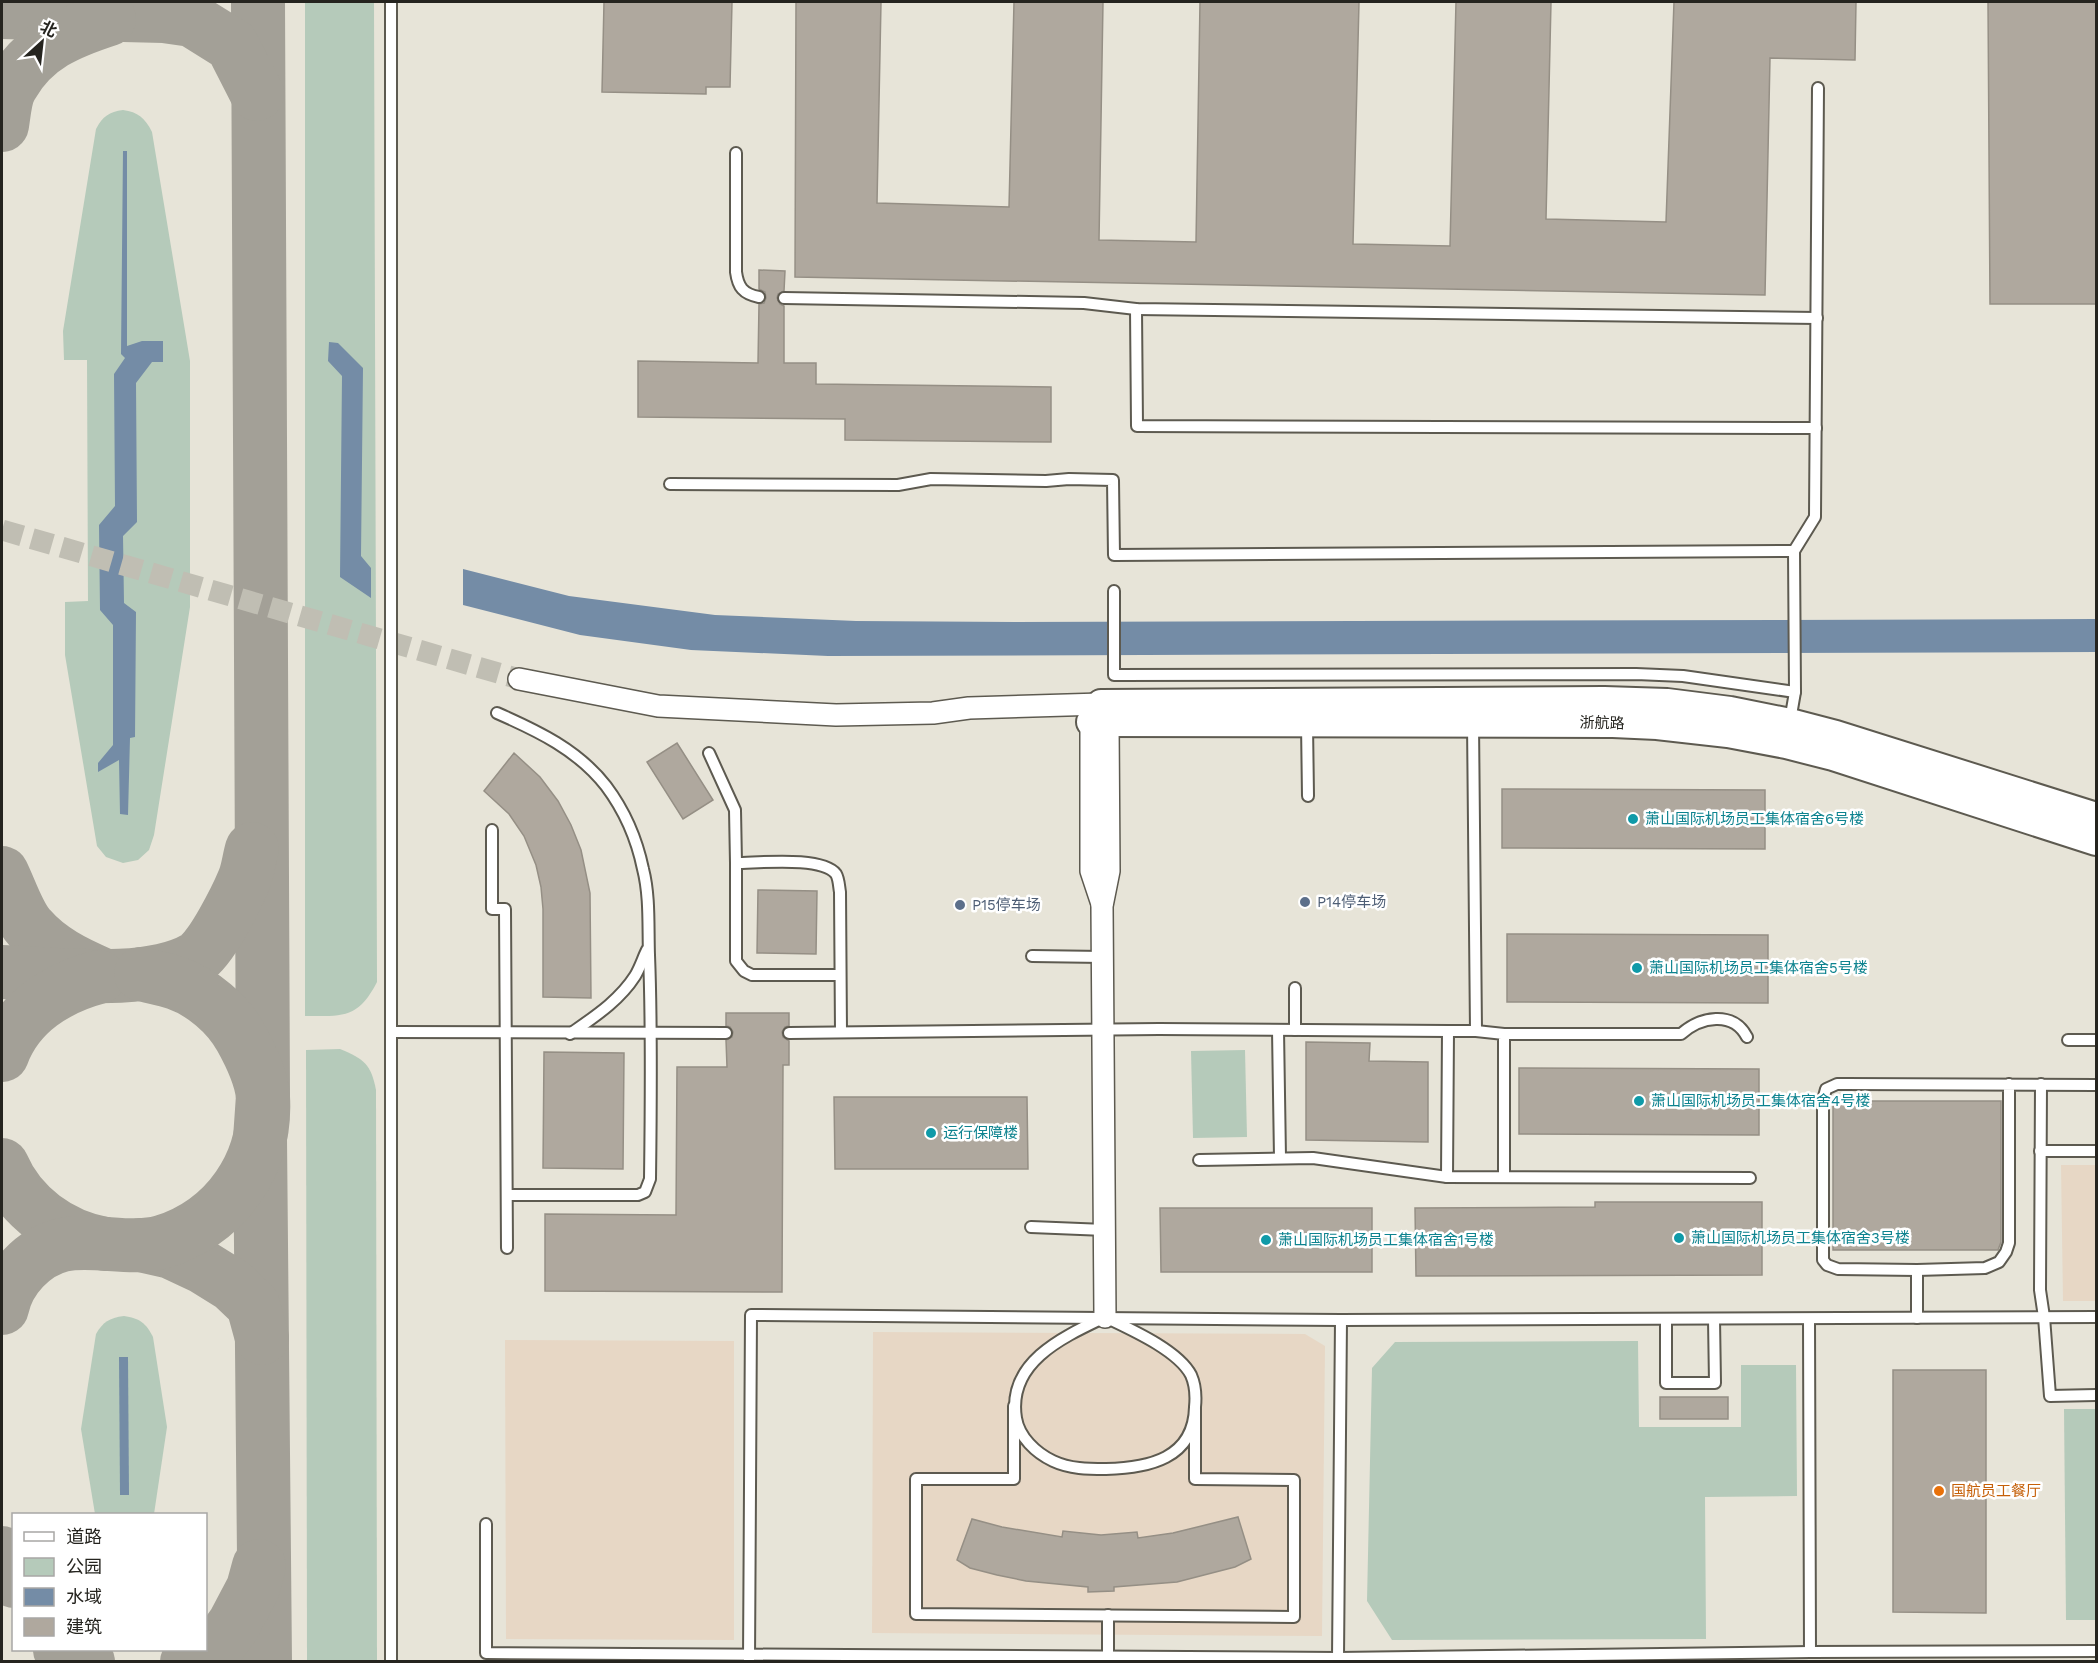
<svg xmlns="http://www.w3.org/2000/svg" width="2098" height="1663" viewBox="0 0 2098 1663" font-family="'Work Sans','Noto Sans SC',sans-serif">
<style>
.commercial{fill:#e7d7c5}
.green{fill:#b5caba}
.water{fill:#748ca6}
.lines{fill:none;stroke-linecap:round;stroke-linejoin:round}
.taxiway{stroke:#a3a097;stroke-width:54}
.building{fill:#afa89e;stroke:#958f85;stroke-width:1.5}
.street-tunnel{stroke:#c0beb3;stroke-width:21;stroke-dasharray:21 10;stroke-linecap:butt}
.lane-casing{stroke:#5d5a50;stroke-width:14}
.street-casing{stroke:#5d5a50;stroke-width:24}
.secondary-casing{stroke:#5d5a50;stroke-width:32}
.lane{stroke:#fff;stroke-width:10}
.street{stroke:#fff;stroke-width:21}
.secondary{stroke:#fff;stroke-width:28}
.culture-dot{fill:#0f9aa8;stroke:#fff;stroke-width:2}
.service-dot{fill:#5c6f8a;stroke:#fff;stroke-width:2}
.food-dot{fill:#e8710a;stroke:#fff;stroke-width:2}
.labels{text-anchor:middle;stroke-width:5;stroke-linejoin:round;paint-order:stroke}
.street-label{font-size:15px;fill:#25241f;stroke:#fff}
.culture-label{font-size:15px;fill:#0d838f;stroke:#fff;text-anchor:start}
.service-label{font-size:15px;fill:#4e5e75;stroke:#fff;text-anchor:start}
.food-label{font-size:15px;fill:#c56008;stroke:#fff;text-anchor:start}
</style>
<rect width="100%" height="100%" fill="#e7e4d8"/>
<g class="commercial">
<polygon points="2061,1165 2096,1165 2096,1301 2063,1301"/>
<polygon points="873,1332 1305,1334 1325,1346 1322,1636 872,1633"/>
<polygon points="505,1340 734,1341 734,1640 506,1639"/>
</g>
<g class="green">
<path d="M305 2H374L377 982C358 1019 343 1016 305 1016Z"/>
<path d="M123 110C138 112 145 118 152 132L190 361V607L154 835 149 850 138 860 123 863 106 857 97 846 65 655V602L88 601 87 360H64L63 331 96 129C103 116 109 112 123 110Z"/>
<path d="M340 1049C364 1059 371 1064 376 1090L377 1661H307L306 1050Z"/>
<polygon points="1245,1050 1247,1137 1193,1138 1191,1051"/>
<path d="M124 1316C139 1318 146 1323 153 1337L167 1427 154 1514H95L81 1429 96 1334C103 1322 109 1318 124 1316Z"/>
<polygon points="1638,1341 1639,1427 1741,1427 1741,1365 1796,1365 1797,1496 1705,1497 1706,1639 1392,1640 1367,1601 1372,1368 1395,1342"/>
<polygon points="2064,1409 2096,1409 2096,1620 2066,1620"/>
</g>
<g class="water">
<polygon points="123,151 127,151 127,346 142,341 163,341 163,362 152,362 136,383 137,522 123,536 124,603 136,612 135,737 130,738 128,815 120,814 119,760 98,772 98,763 113,745 113,625 100,610 99,525 115,506 114,374 125,358 121,354"/>
<polygon points="329,342 338,343 363,368 361,556 371,568 371,598 340,577 342,376 328,361"/>
<polygon points="463,569 569,596 715,615 856,621 1014,622 2096,619 2096,652 828,656 691,650 580,635 463,605"/>
<polygon points="119,1357 128,1357 129,1495 120,1495"/>
</g>
<g class="lines">
<g class="taxiway">
<polyline points="258,2 263,1096 260,1139 265,1662"/>
<polyline points="2,12 164,16 192,20 232,45 257,94"/>
<path d="M2 125C4 113 5 95 12 85 34 46 69 32 109 19"/>
<path d="M2 873C10 889 18 915 30 928 49 950 75 963 101 974"/>
<path d="M2 972C57 974 148 986 196 958 211 949 237 897 244 880 248 871 249 859 252 849"/>
<path d="M2 1055C18 1012 57 988 99 977"/>
<path d="M2 1165C20 1207 60 1236 105 1244"/>
<polyline points="140,1245 171,1252 203,1267 232,1285 253,1305 262,1338"/>
<path d="M2 1308C8 1279 33 1252 62 1245 93 1238 131 1251 162 1242 226 1222 267 1164 263 1097 261 1076 251 1056 241 1038 228 1014 202 992 176 983 165 979 152 977 141 974"/>
<polyline points="2,1553 14,1581"/>
<polyline points="60,1650 68,1657 88,1662"/>
<polyline points="187,1662 214,1652 234,1624 253,1588 259,1566"/>
</g>
</g>
<g class="building">
<polygon points="604,2 732,2 730,87 706,87 706,94 602,92"/>
<polygon points="796,2 881,2 877,203 1009,207 1014,2 1103,2 1099,240 1196,242 1200,2 1359,2 1353,244 1450,246 1456,2 1551,2 1546,219 1666,222 1674,2 1856,2 1855,60 1770,58 1765,295 795,277"/>
<polygon points="1988,2 2097,2 2097,304 1990,304"/>
<polygon points="759,270 785,271 784,291 778,294 777,298 780,304 784,306 784,363 816,363 816,384 1051,387 1051,442 845,440 845,419 638,417 638,361 758,363 759,304 764,303 766,298 765,292 759,289"/>
<polygon points="677,743 713,800 683,819 647,762"/>
<polygon points="514,753 540,777 558,801 571,825 581,850 590,893 591,998 543,997 543,909 541,887 536,865 524,836 509,814 484,791"/>
<polygon points="1502,789 1765,790 1765,849 1502,848"/>
<polygon points="758,890 817,891 816,954 757,953"/>
<polygon points="1507,934 1768,935 1768,1003 1507,1002"/>
<polygon points="726,1013 789,1013 789,1026 785,1027 782,1032 783,1037 789,1041 789,1065 783,1065 782,1292 545,1291 545,1214 676,1215 677,1067 727,1067 726,1040 732,1037 733,1032 730,1027 726,1026"/>
<polygon points="1306,1042 1370,1043 1369,1061 1428,1062 1428,1142 1306,1140"/>
<polygon points="544,1052 624,1053 623,1169 543,1168"/>
<polygon points="1519,1068 1759,1069 1759,1135 1519,1134"/>
<polygon points="834,1097 1027,1097 1028,1169 835,1169"/>
<polygon points="1833,1101 2001,1101 2001,1242 1998,1250 1833,1250"/>
<polygon points="1595,1202 1762,1202 1762,1275 1416,1276 1415,1208 1595,1207"/>
<polygon points="1160,1208 1372,1208 1372,1272 1161,1272"/>
<polygon points="1893,1370 1986,1370 1986,1613 1893,1612"/>
<rect x="1660" y="1397" width="68" height="22"/>
<polygon points="1238,1517 1251,1559 1235,1567 1177,1582 1114,1587 1114,1591 1088,1592 1088,1587 1026,1581 997,1575 970,1568 957,1560 972,1519 1002,1527 1062,1537 1063,1531 1101,1535 1137,1532 1138,1538 1173,1533"/>
</g>
<g class="lines">
<polyline class="street-tunnel" points="2,530 519,679"/>
<g class="lane-casing">
<g id="lane">
<polyline points="391,2 391,1662"/>
<path d="M736 153V272C738 287 743 294 759 297"/>
<polyline points="784,298 1084,303 1136,309 1817,318"/>
<polyline points="1136,309 1137,426 1816,428"/>
<polyline points="670,484 898,485 931,479 1046,481 1069,479 1113,480 1114,555 1794,551 1795,692 1790,721"/>
<polyline points="1794,551 1815,517 1818,88"/>
<polyline points="1114,591 1114,675 1636,674 1683,676 1795,692"/>
<path d="M497 713C538 731 578 750 606 786 624 810 637 840 643 869 650 896 648 927 649 955 652 1030 651 1104 650 1179L645 1192 638 1195H507"/>
<polyline points="1473,723 1476,1031 1504,1034 1504,1177"/>
<polyline points="1307,724 1308,796"/>
<polyline points="709,753 735,810 736,863"/>
<polyline points="492,830 492,909 505,909 507,1248"/>
<polyline points="1032,956 1103,957"/>
<path d="M840 975H752L744 971 736 961V863C759 863 822 856 836 874 839 879 839 887 840 892L841 1032"/>
<polyline points="1278,1030 1280,1158"/>
<polyline points="1295,1030 1295,988"/>
<polyline points="391,1032 726,1033"/>
<polyline points="789,1033 1159,1029 1448,1031"/>
<path d="M570 1034C594 1017 619 1001 635 976 640 968 643 958 647 950"/>
<path d="M1504 1034H1681C1700 1017 1733 1010 1747 1037"/>
<polyline points="2068,1040 2096,1040"/>
<polyline points="2009,1084 2009,1243 2006,1252 1999,1262 1985,1268 1917,1270 1838,1269 1827,1265 1823,1260 1823,1100 1826,1089 1837,1084 1845,1084 2096,1085"/>
<polyline points="2041,1084 2040,1290 2044,1317 2050,1396 2096,1395"/>
<polyline points="2040,1151 2096,1151"/>
<polyline points="1199,1160 1313,1158 1447,1177 1750,1178"/>
<polyline points="1447,1177 1448,1031 1476,1031"/>
<polyline points="1031,1227 1105,1230"/>
<polyline points="1917,1270 1917,1318"/>
<path d="M1105 1317C1130 1329 1178 1350 1191 1375 1195 1384 1196 1397 1195 1407 1194 1459 1148 1468 1106 1469 1088 1469 1070 1469 1053 1461 1036 1453 1019 1437 1016 1418 1007 1362 1063 1337 1105 1317Z"/>
<polyline points="1666,1319 1666,1383 1715,1383 1714,1319"/>
<polyline points="1809,1319 1810,1652"/>
<polyline points="1014,1406 1014,1479 916,1479 916,1614 1294,1617 1294,1480 1195,1479 1195,1409"/>
<polyline points="486,1524 486,1653 1338,1658 1810,1652 2096,1651"/>
<polyline points="1108,1657 1108,1615"/>
<polyline points="1338,1658 1341,1320"/>
<polyline points="749,1661 751,1315 1341,1320 2096,1317"/>
</g>
</g>
<g class="street-casing">
<g id="street">
<polyline points="519,679 658,706 836,715 933,713 969,708 1101,704"/>
<polyline points="1098,710 1091,722 1091,871 1102,904"/>
<polyline points="1103,710 1108,722 1109,871 1102,906 1105,1317"/>
</g>
</g>
<g class="secondary-casing">
<g id="secondary">
<polyline points="1101,704 1604,701 1667,703 1730,711 1790,723 1836,735 2096,817"/>
<polyline points="1091,722 1613,723 1657,725 1728,733 1786,744 1833,756 2096,841"/>
</g>
</g>
<use href="#lane" class="lane"/>
<use href="#street" class="street"/>
<use href="#secondary" class="secondary"/>
</g>
<g class="culture-dot">
<circle cx="1633" cy="819" r="6"/>
<circle cx="1637" cy="968" r="6"/>
<circle cx="1639" cy="1101" r="6"/>
<circle cx="931" cy="1133" r="6"/>
<circle cx="1679" cy="1238" r="6"/>
<circle cx="1266" cy="1240" r="6"/>
</g>
<g class="service-dot">
<circle cx="1305" cy="902" r="6"/>
<circle cx="960" cy="905" r="6"/>
</g>
<circle class="food-dot" cx="1939" cy="1491" r="6"/>
<g class="labels">
<g class="street-label">
<text transform="translate(1602 723) rotate(1)" y="5">浙航路</text>
</g>
<g class="culture-label">
<text x="1645" y="824">萧山国际机场员工集体宿舍6号楼</text>
<text x="1649" y="973">萧山国际机场员工集体宿舍5号楼</text>
<text x="1651" y="1106">萧山国际机场员工集体宿舍4号楼</text>
<text x="943" y="1138">运行保障楼</text>
<text x="1691" y="1243">萧山国际机场员工集体宿舍3号楼</text>
<text x="1278" y="1245">萧山国际机场员工集体宿舍1号楼</text>
</g>
<g class="service-label">
<text x="1317" y="907">P14停车场</text>
<text x="972" y="910">P15停车场</text>
</g>
<g class="food-label">
<text x="1951" y="1496">国航员工餐厅</text>
</g>
</g>
<rect width="2098" height="1663" fill="none" stroke="#25241f" stroke-width="6"/>
<rect x="12" y="1513" width="195" height="138" fill="#ffffff" stroke="#a8a7a5" stroke-width="1.5"/>
<rect x="24" y="1532" width="30" height="9" fill="#ffffff" stroke="#a8a7a5" stroke-width="1.5"/>
<text x="66" y="1543" font-size="18" fill="#25241f">道路</text>
<rect x="24" y="1558" width="30" height="18" fill="#b5caba" stroke="#a8a7a5" stroke-width="1.5"/>
<text x="66" y="1573" font-size="18" fill="#25241f">公园</text>
<rect x="24" y="1588" width="30" height="18" fill="#748ca6" stroke="#a8a7a5" stroke-width="1.5"/>
<text x="66" y="1603" font-size="18" fill="#25241f">水域</text>
<rect x="24" y="1618" width="30" height="18" fill="#afa89e" stroke="#a8a7a5" stroke-width="1.5"/>
<text x="66" y="1633" font-size="18" fill="#25241f">建筑</text>
<g transform="translate(42 42) rotate(27)" stroke="#ffffff" stroke-width="4.5" paint-order="stroke">
<path d="M0-4.5L10 22L0 15L-10 22Z" fill="#25241f"/>
<text y="-9" font-size="16" font-weight="bold" text-anchor="middle" fill="#25241f">北</text>
</g>
</svg>
